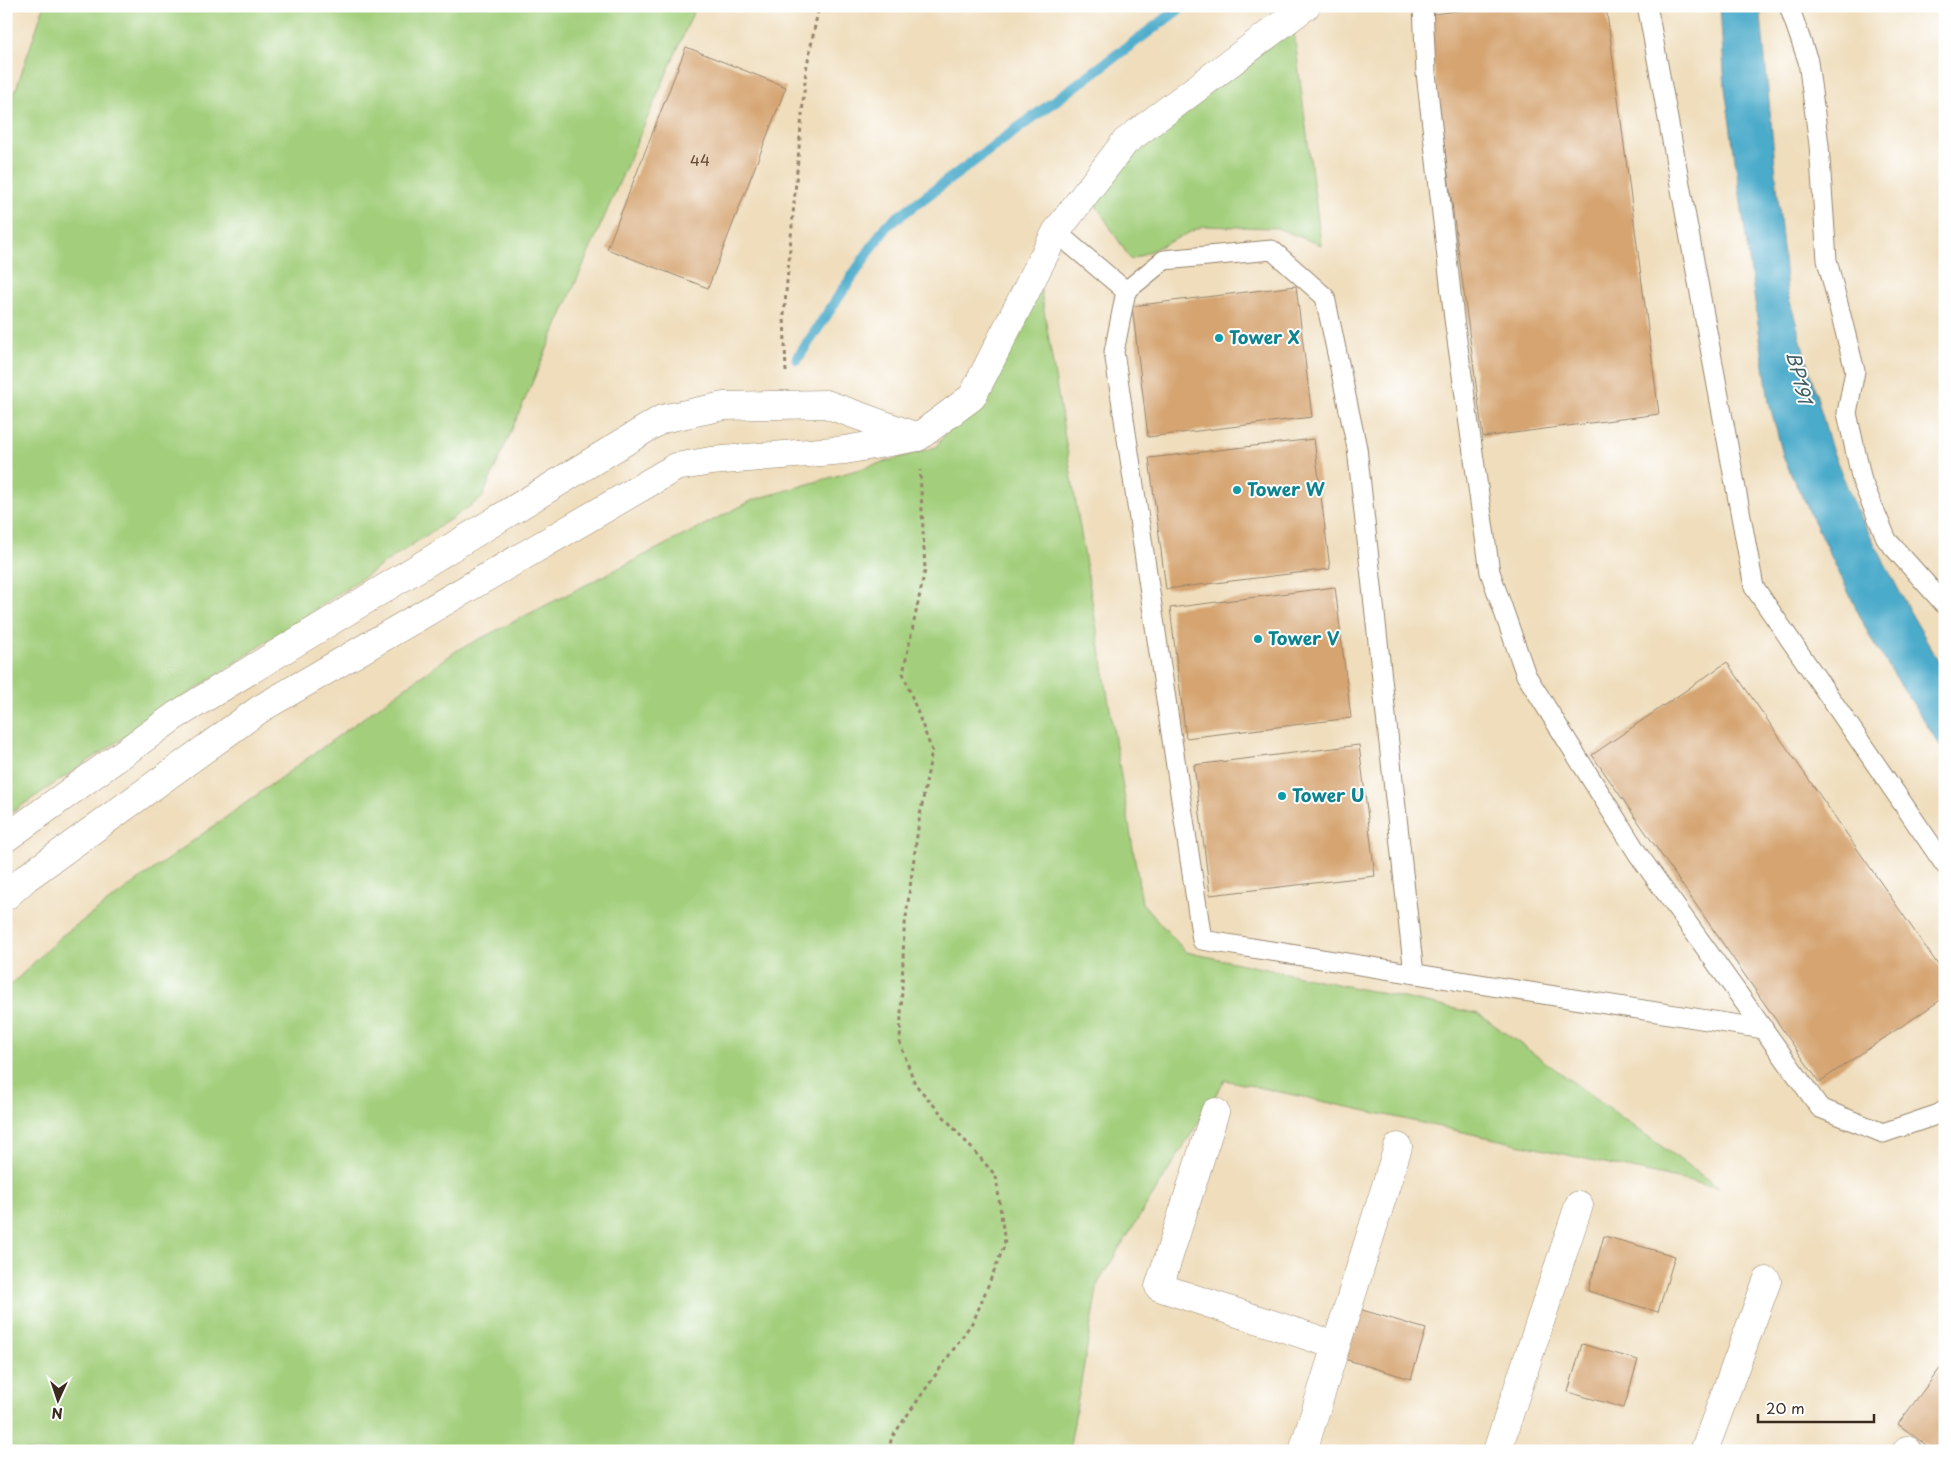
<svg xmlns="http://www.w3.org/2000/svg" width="1951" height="1457" viewBox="0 0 1951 1457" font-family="'Playpen Sans',sans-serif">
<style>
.green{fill:#a3cf7c;stroke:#6f7c4d}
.water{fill:#4cabca;stroke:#446a74}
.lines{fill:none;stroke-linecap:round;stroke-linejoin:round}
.stream{stroke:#4cabca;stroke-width:11}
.building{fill:#d5a471}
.service-casing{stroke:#95846c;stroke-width:21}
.minor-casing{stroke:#95846c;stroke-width:29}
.path{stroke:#95846c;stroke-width:3;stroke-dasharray:4 4;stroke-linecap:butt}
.service{stroke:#fff;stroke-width:19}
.minor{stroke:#fff;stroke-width:28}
.culture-dot{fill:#0f9aa8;stroke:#fff;stroke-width:2}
.labels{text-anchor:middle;stroke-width:4;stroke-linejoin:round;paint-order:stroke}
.number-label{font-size:15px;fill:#624833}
.culture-label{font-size:18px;font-weight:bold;fill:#0d838f;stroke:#fff;text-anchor:start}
.water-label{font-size:19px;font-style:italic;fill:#425e63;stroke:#fff}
</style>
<rect width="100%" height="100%" fill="#fff"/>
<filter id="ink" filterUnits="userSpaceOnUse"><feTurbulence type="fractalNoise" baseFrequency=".02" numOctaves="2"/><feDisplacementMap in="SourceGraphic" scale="10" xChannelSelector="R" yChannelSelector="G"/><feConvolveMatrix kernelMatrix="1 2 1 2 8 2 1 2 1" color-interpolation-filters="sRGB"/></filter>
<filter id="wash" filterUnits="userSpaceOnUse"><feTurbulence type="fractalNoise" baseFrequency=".0096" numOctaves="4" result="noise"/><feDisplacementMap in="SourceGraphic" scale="20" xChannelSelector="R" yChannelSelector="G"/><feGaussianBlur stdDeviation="1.12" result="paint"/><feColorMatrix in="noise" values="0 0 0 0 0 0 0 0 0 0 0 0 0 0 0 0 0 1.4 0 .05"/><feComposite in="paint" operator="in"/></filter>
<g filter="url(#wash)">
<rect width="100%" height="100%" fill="#efddbb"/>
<g class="green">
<polygon points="44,6 696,6 482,498 6,816 6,119"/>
<polygon points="1292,17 1321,245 1277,228 1203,226 1131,260 1087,191"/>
<polygon points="1037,268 1142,903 1186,952 1479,1014 1719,1188 1225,1080 1098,1283 1069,1451 6,1451 6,990 60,937 456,651 753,500 936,447 972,397"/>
</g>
<polygon class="water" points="1720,6 1760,6 1787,291 1832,450 1855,506 1909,610 1945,672 1945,750 1939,744 1870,637 1784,459 1769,402 1725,88"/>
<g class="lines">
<polyline class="stream" points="797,359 886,226 1183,6"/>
</g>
<g id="blocks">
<g class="building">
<polygon points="1493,6 1606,6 1659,414 1483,437 1427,15"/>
<polygon points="686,47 786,87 708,288 607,249"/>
<polygon points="1296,286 1312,417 1148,437 1132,306"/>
<polygon points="1314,439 1330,569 1166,589 1149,458"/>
<polygon points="1335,587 1351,718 1186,738 1170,608"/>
<polygon points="1727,662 1945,975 1945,997 1819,1082 1592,755"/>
<polygon points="1359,745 1375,876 1210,895 1194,765"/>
<polygon points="1604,1236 1675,1256 1658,1312 1588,1291"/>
<polygon points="1359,1309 1426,1329 1411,1379 1344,1359"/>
<polygon points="1582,1344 1638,1360 1624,1408 1568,1392"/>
<polygon points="1945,1362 1945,1451 1934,1451 1898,1424"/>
</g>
</g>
</g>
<g filter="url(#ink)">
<use href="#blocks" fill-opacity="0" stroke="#95846c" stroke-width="1"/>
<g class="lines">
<g class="service-casing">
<g id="service">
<polyline points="1423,6 1426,73 1454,319 1490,572 1526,675 1638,854 1820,1108 1883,1133 1939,1114 1945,1110"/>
<polyline points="1646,6 1648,10 1754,587 1945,865"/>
<polyline points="1789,6 1808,61 1819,145 1827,260 1855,371 1847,413 1862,481 1887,540 1945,605"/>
<polyline points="1056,232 1126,291"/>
<polyline points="1414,974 1357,448 1325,297 1272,250 1164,260 1126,291 1114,352 1202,940 1764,1029"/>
</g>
</g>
<g class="minor-casing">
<g id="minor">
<polyline points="6,838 175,716 662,419 724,406 826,404 917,437"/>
<polyline points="6,896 26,878 260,709 676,467 711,461 845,450 918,437 972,397 1056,232 1125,142 1306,6"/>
<polyline points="1215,1112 1159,1287 1335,1345"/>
<polyline points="1907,1450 1908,1451"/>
<polyline points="1303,1451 1398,1147"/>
<polyline points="1497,1451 1579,1205"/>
<polyline points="1704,1451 1767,1281"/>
</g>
</g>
<g class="path">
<polyline points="786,372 784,315 806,70 819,6"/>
<polyline points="888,1451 892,1437 974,1320 1005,1244 996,1176 915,1084 900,1043 904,932 919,821 932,751 903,673 925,570 920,470"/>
</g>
<use href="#service" class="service"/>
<use href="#minor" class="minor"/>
</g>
</g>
<g class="culture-dot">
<circle cx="1219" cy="338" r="5"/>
<circle cx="1237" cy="490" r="5"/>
<circle cx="1258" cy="639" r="5"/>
<circle cx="1282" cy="796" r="5"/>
</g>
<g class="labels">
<g class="number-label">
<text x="700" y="166">44</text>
</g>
<g class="culture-label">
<text x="1229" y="344">Tower X</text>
<text x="1247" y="496">Tower W</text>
<text x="1268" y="645">Tower V</text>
<text x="1292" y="802">Tower U</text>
</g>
<g class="water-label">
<text transform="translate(1799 377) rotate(76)" y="7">BP191</text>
</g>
</g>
<rect width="1951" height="1457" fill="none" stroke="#fff" stroke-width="25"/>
<g transform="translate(58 1400) rotate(183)" stroke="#ffffff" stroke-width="4" paint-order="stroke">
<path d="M0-4L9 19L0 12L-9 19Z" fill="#3b2a1e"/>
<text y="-8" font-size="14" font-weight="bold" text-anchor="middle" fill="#3b2a1e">N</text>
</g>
<path d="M1758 1414v8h116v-8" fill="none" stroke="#3b2a1e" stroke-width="2.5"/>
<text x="1766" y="1414" font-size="15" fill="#3b2a1e" stroke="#ffffff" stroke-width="4" paint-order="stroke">20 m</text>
</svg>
